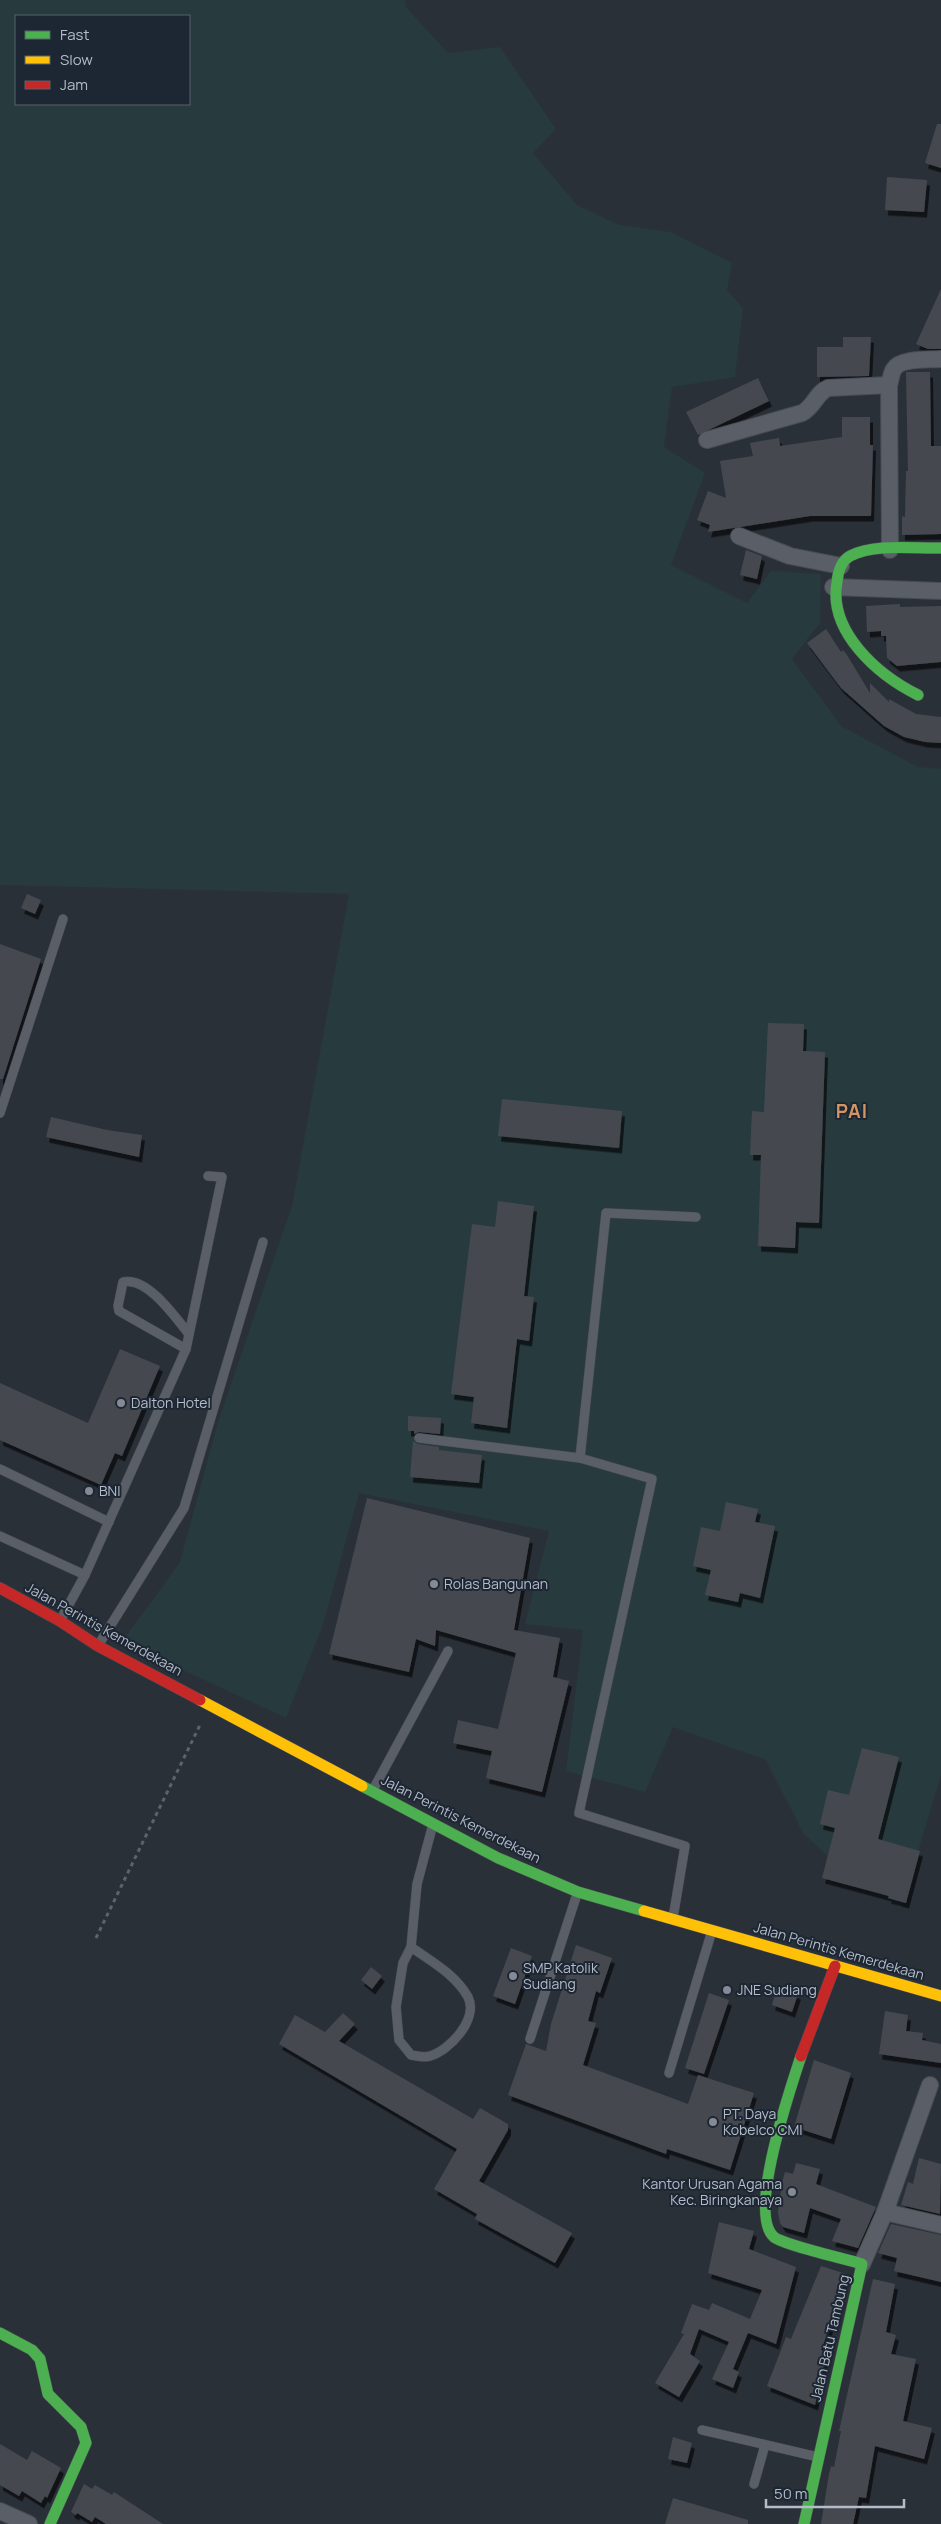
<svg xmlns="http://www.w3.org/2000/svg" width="941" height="2524" viewBox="0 0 941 2524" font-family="Manrope,sans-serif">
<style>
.green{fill:#273a3e;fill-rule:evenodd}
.building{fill:#444950;filter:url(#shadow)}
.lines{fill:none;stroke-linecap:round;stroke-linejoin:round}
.lane-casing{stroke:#484c53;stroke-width:10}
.street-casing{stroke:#484c53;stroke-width:18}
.fast-casing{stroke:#484c53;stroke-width:12}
.slow-casing{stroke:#484c53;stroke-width:12}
.jam-casing{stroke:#484c53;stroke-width:12}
.path{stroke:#5d636a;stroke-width:3;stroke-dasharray:4 4;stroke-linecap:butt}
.lane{stroke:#5a5e66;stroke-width:9}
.street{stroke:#5a5e66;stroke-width:16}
.fast{stroke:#4caf50;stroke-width:11}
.slow{stroke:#ffc107;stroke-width:11}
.jam{stroke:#c62828;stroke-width:11}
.poi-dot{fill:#848b96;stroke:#1d2633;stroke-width:2}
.labels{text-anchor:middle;stroke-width:4;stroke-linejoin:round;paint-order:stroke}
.poi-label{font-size:14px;fill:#b4bcc9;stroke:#1d2633;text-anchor:start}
.street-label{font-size:14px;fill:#b4bcc9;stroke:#1d2633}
.district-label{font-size:19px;font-weight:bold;letter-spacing:1px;fill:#d59563;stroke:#1d2633}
</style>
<defs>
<filter id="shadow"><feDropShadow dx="3" dy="5.5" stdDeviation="0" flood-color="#0009"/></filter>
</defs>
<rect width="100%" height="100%" fill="#2a3038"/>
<path class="green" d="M0 0H405L406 7 448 53 500 47 556 129 533 153 577 205 619 225 671 232 732 263 727 290 743 308 735 377 672 387 664 447 705 473 671 565 747 603 771 571 821 574 820 623 792 659 841 726 918 767 941 769V1775L901 1908 842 1870 803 1833 766 1760 673 1727 645 1792 566 1771 583 1630 525 1624 549 1531 359 1493 323 1625 286 1718 122 1642 180 1562 218 1422 292 1206 349 894 0 885ZM16 16H189V104H16Z"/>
<g class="building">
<polygon points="937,124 941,124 941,168 925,163"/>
<polygon points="887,177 927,180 924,212 885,210"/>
<polygon points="941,289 941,349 928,349 916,344"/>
<polygon points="843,337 871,337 869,376 817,377 817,347 843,347"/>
<polygon points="906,372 930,372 931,446 941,446 941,534 902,535 902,516 905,517 906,471 908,471"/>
<polygon points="758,378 769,401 698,435 686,412"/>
<polygon points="842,417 870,417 870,445 873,445 871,516 810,516 708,532 710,525 697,520 708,491 726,498 720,461 753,456 750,443 779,438 780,446 842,437"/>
<polygon points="746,550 762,556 757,579 740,575"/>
<polygon points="900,604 900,607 941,606 941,662 897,666 887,658 886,636 881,636 881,631 867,632 866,606"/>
<polygon points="826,629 841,652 843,650 847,655 870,693 870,683 889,702 889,699 916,714 941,717 941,743 925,742 904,737 884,726 841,688 807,643"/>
<polygon points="27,894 41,900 35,914 21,908"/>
<polygon points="0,944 41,959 3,1079 0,1079"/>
<polygon points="768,1023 804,1024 803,1051 825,1052 819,1223 796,1222 795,1248 758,1246 761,1155 750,1155 752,1111 764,1112"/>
<polygon points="502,1099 622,1111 619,1148 498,1136"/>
<polygon points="51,1117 107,1130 142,1135 139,1157 46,1137"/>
<polygon points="498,1201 534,1206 524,1296 534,1297 529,1341 517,1339 507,1428 471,1423 474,1397 451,1394 472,1224 495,1227"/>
<polygon points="120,1349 160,1366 122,1456 115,1453 101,1485 0,1440 0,1383 88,1423"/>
<polygon points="408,1416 441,1418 440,1434 419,1432 414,1434 414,1431 408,1431"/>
<polygon points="413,1441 418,1444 439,1447 439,1450 482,1455 479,1483 410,1477"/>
<polygon points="367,1498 530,1538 514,1630 560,1638 553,1677 569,1681 542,1792 486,1778 492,1751 453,1743 458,1720 498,1729 516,1653 436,1630 435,1646 416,1639 409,1672 329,1654"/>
<polygon points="726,1502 758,1509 755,1522 775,1526 760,1598 740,1593 738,1602 705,1595 711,1570 693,1566 701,1527 720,1531"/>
<polygon points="862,1748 899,1757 878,1839 920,1851 906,1903 888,1898 889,1896 822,1878 835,1828 820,1824 828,1790 849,1795"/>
<polygon points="576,1945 612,1958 600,1993 596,1991 588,2021 596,2023 583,2065 688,2104 698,2075 754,2093 730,2170 667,2149 666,2154 508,2095 526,2044 546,2051 551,2024"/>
<polygon points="511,1948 532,1956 515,2004 493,1996"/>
<polygon points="371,1967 382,1976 372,1989 361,1980"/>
<polygon points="777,1987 798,1994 792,2012 772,2005"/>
<polygon points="709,1993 729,2000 704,2074 685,2068"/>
<polygon points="885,2011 908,2015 906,2031 923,2033 922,2040 941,2044 941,2063 879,2054"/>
<polygon points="343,2013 355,2024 339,2041 473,2119 480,2108 508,2124 508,2130 479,2181 572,2233 555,2263 475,2219 477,2214 434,2189 457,2149 279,2044 295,2015 325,2032"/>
<polygon points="814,2060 851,2073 831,2139 794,2127"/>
<polygon points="919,2158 941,2164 940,2214 901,2205 908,2182 913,2184"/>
<polygon points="796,2163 820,2169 816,2184 876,2207 858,2248 832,2241 841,2219 810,2208 804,2233 783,2227 780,2223 778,2213 782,2183 785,2172 793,2174"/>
<polygon points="719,2222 754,2231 749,2249 796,2267 776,2344 748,2333 733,2369 739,2372 733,2388 712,2379 729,2342 699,2329 690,2354 700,2361 679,2397 655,2383 684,2334 681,2333 692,2304 709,2310 712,2303 750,2319 762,2290 708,2273"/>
<polygon points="891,2224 941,2235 941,2282 894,2271 897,2258 878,2253"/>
<polygon points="821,2266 846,2274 839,2304 821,2350 827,2352 815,2405 767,2386 786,2337 791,2339"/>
<polygon points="873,2279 895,2284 886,2332 896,2335 891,2354 916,2359 903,2421 932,2428 924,2459 875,2446 866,2498 859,2497 853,2524 821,2524 829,2474 831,2466 834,2467 841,2431 839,2431"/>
<polygon points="673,2437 692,2443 687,2463 668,2459"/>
<polygon points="0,2444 27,2460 32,2451 61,2468 47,2498 45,2496 41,2503 22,2491 19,2496 0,2485"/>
<polygon points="84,2484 92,2489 95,2485 112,2495 114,2492 163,2524 106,2524 95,2517 92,2522 77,2513 76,2515 71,2512"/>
<polygon points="673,2498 748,2520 748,2524 665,2524"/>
</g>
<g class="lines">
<g class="lane-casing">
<g id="lane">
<polyline points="0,1113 63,919"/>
<path d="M186 1349 119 1311 118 1306 123 1282C147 1276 175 1317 189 1334"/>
<polyline points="419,1438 580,1458"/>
<polyline points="0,1469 109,1522"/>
<polyline points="0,1536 85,1575"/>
<polyline points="61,1619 85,1575 186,1349 222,1177 208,1176"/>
<polyline points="99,1644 184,1508 263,1242"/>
<polyline points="374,1788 448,1651"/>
<polyline points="673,1918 685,1846 579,1813 652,1479 580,1458 606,1213 696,1217"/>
<path d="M411 1947C432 1962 455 1974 468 1997 479 2019 449 2051 430 2056 425 2058 417 2056 411 2055L399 2040 396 2007 403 1963 411 1947 417 1884 432 1828"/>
<polyline points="530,2039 577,1894"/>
<polyline points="669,2073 711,1934"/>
<polyline points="702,2430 818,2457"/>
<polyline points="754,2484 765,2445"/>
</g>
</g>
<g class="street-casing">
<g id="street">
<path d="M707 440 802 413C814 407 816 393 828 388L889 385"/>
<polyline points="739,536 790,556 841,566"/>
<path d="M890 550 889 385C891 380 891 373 894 369 900 358 929 360 941 359"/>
<polyline points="833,587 941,591"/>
<polyline points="885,2212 941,2225"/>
<polyline points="862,2264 885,2212 930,2085"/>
<polyline points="0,2511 29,2524"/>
</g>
</g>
<g class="fast-casing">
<g id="fast">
<path d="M918 695C878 675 828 632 837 582 838 572 841 561 850 556 876 543 914 549 941 548"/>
<polyline points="362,1786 498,1858 578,1892 644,1911"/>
<path d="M801 2056C791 2087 747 2214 774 2237 784 2245 846 2259 862 2264L804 2524"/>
<polyline points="0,2333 32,2350 40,2359 48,2394 81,2427 86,2443 50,2524"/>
</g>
</g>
<g class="slow-casing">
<g id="slow">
<polyline points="200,1700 362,1786"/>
<polyline points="644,1911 941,1996"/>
</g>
</g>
<g class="jam-casing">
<g id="jam">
<polyline points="0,1588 60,1621 98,1646 200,1700"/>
<polyline points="801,2056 835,1966"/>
</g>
</g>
<polyline class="path" points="96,1938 200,1725"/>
<use href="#lane" class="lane"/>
<use href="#street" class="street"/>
<use href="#fast" class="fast"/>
<use href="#slow" class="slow"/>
<use href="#jam" class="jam"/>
</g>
<g class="poi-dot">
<circle cx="121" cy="1403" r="5"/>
<circle cx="89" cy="1491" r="5"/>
<circle cx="434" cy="1584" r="5"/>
<circle cx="513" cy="1976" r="5"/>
<circle cx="727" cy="1990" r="5"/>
<circle cx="713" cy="2122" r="5"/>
<circle cx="792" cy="2192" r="5"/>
</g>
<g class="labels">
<g class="poi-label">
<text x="131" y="1408">Dalton Hotel</text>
<text x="99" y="1496">BNI</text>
<text x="444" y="1589">Rolas Bangunan</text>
<text x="523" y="1973">SMP Katolik<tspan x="523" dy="16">Sudiang</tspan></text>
<text x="737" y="1995">JNE Sudiang</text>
<text x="723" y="2119">PT. Daya<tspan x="723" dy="16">Kobelco CMI</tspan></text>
<text x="782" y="2189" text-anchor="end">Kantor Urusan Agama<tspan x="782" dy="16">Kec. Biringkanaya</tspan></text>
</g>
<g class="street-label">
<text transform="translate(104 1629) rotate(29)" y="5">Jalan Perintis Kemerdekaan</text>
<text transform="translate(461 1819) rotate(27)" y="5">Jalan Perintis Kemerdekaan</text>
<text transform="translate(839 1951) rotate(16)" y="5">Jalan Perintis Kemerdekaan</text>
<text transform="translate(830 2338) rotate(-77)" y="5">Jalan Batu Tambung</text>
</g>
<g class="district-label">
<text x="852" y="1118">PAI</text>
</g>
</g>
<rect x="15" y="15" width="175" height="90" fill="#1d2633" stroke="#59626f"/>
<rect x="25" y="31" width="25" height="8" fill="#4caf50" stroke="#59626f"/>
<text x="60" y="40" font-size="15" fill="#b4bcc9">Fast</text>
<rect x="25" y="56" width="25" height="8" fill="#ffc107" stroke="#59626f"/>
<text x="60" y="65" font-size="15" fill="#b4bcc9">Slow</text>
<rect x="25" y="81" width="25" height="8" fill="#c62828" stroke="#59626f"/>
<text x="60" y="90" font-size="15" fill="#b4bcc9">Jam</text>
<path d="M766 2499v8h138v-8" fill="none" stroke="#b4bcc9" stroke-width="2.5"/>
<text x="774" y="2499" font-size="15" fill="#b4bcc9" stroke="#1d2633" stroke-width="4" paint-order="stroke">50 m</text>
</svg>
